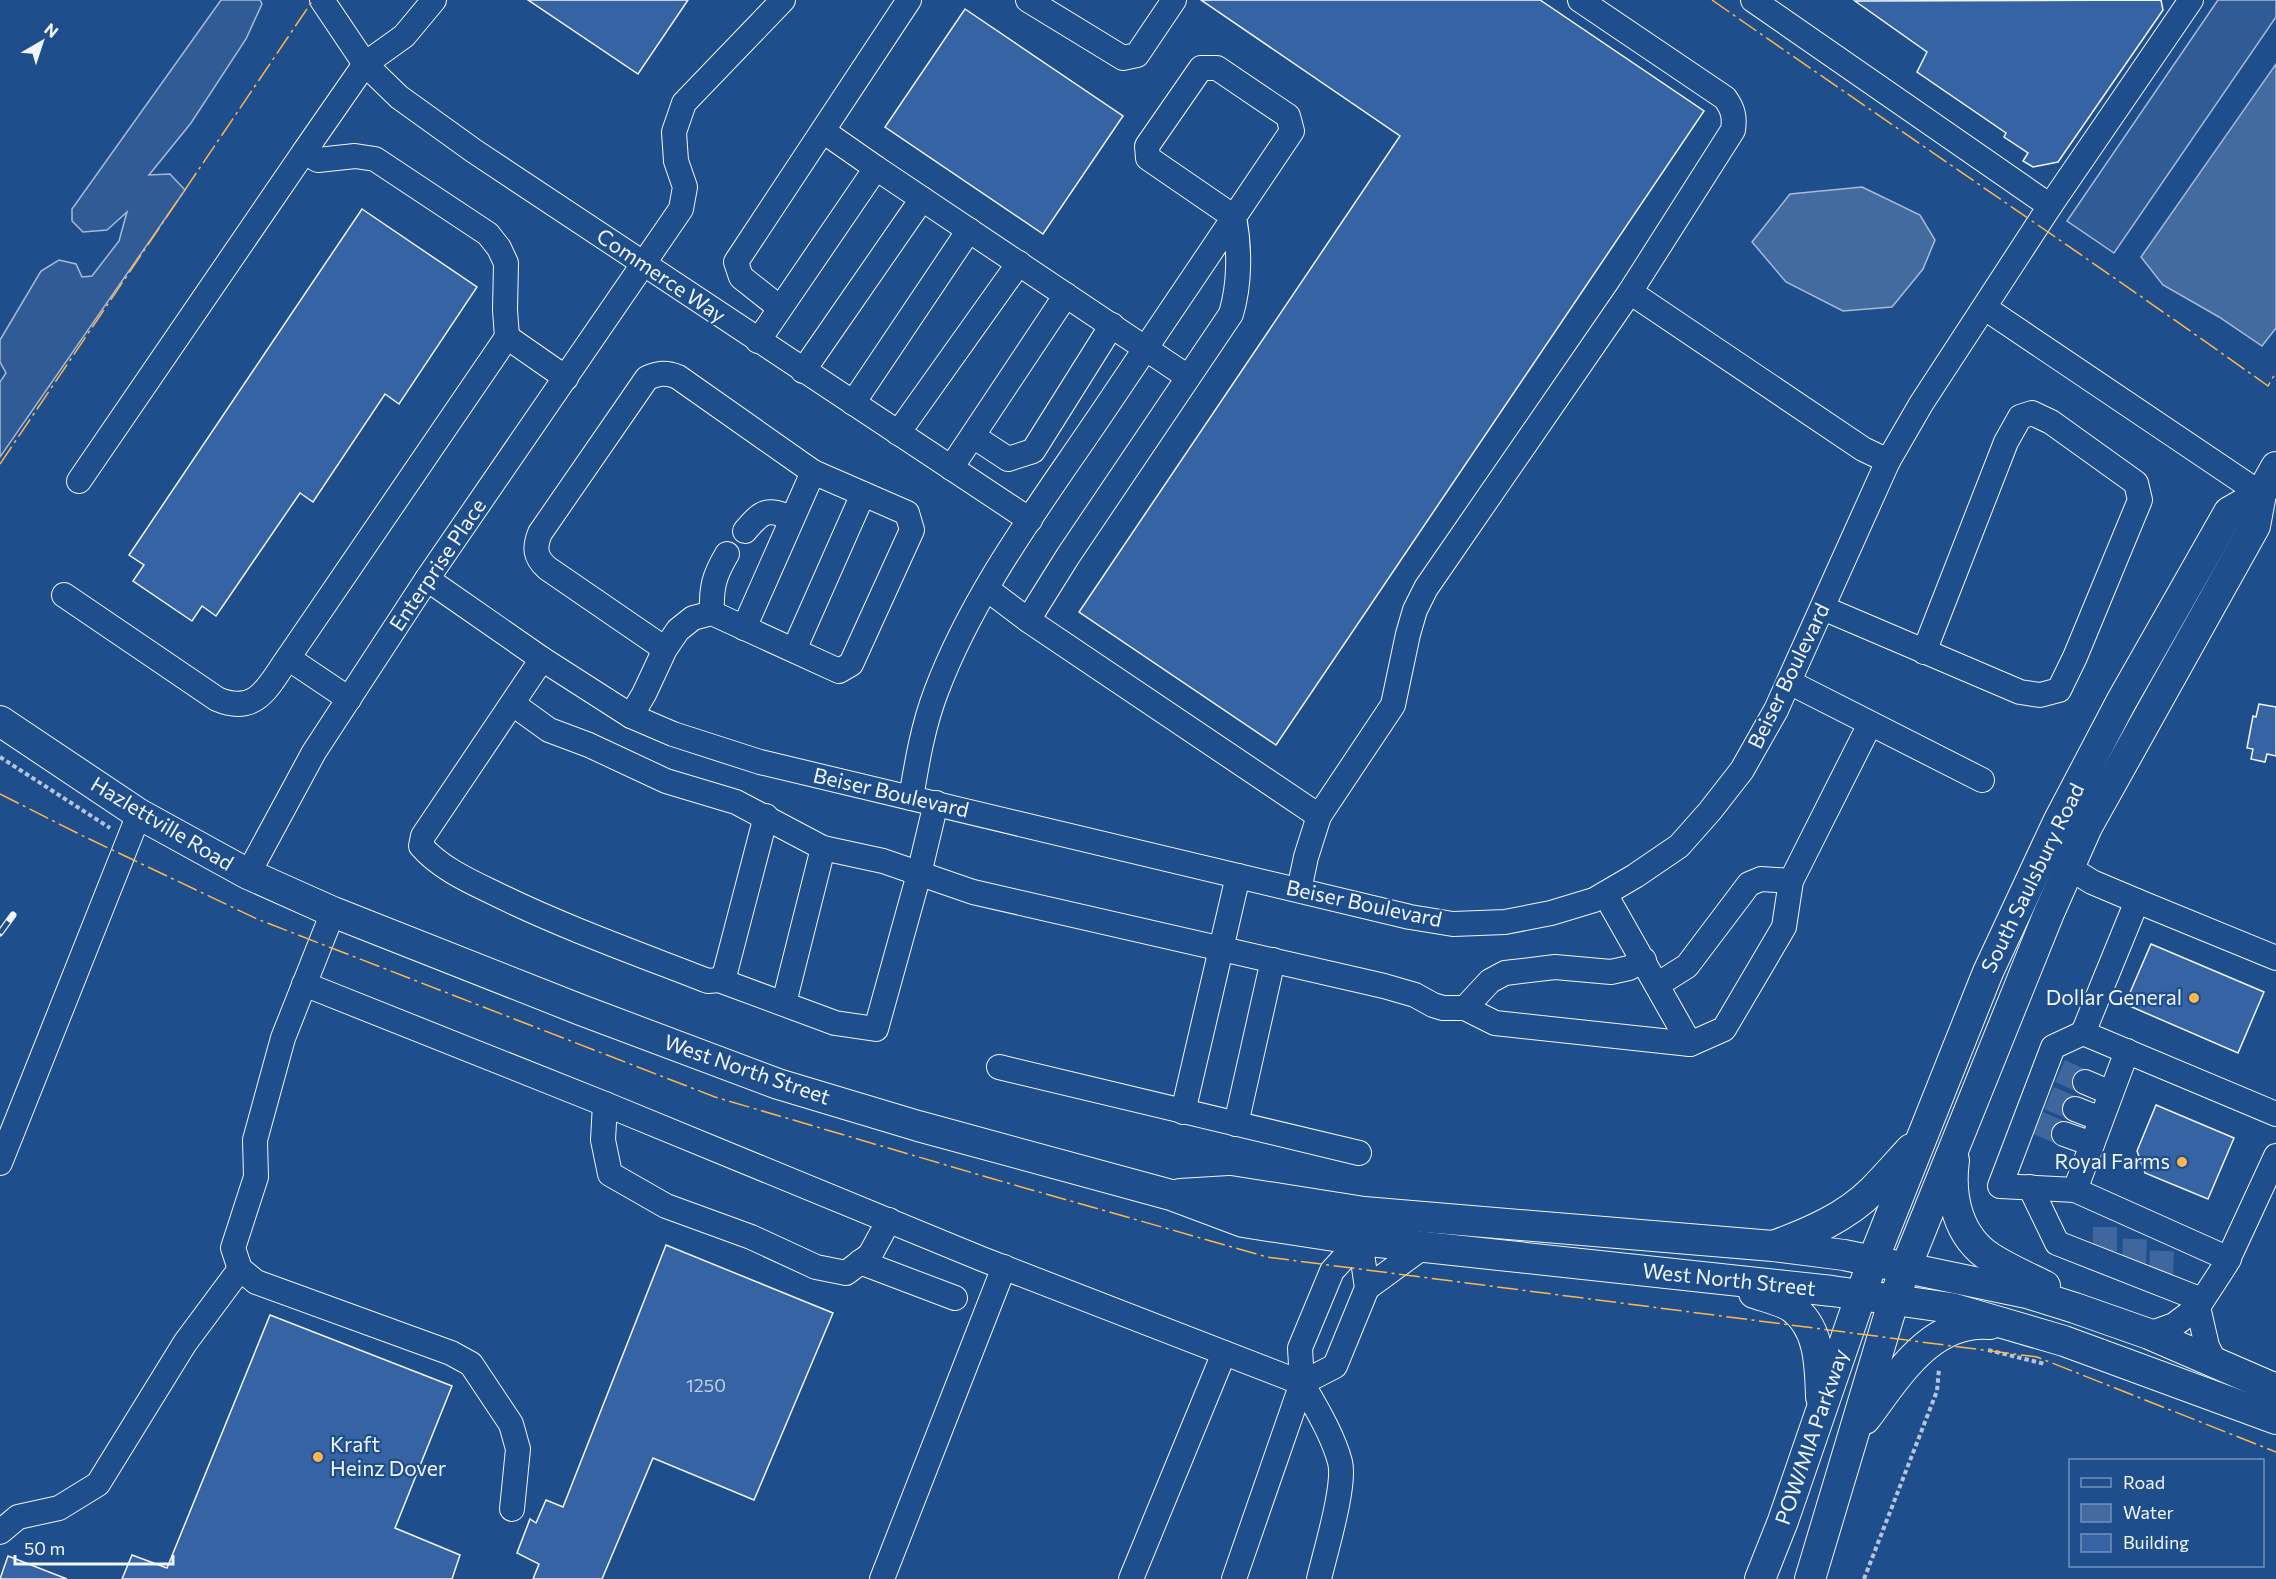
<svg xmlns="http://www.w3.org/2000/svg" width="2276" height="1579" viewBox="0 0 2276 1579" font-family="Commissioner,sans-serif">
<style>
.built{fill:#305b95;stroke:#a8bbd7;stroke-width:1.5}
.water{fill:#446ba0;stroke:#a8bbd7;stroke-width:1.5}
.building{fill:#3563a3;stroke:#f2f6ff;stroke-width:1.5}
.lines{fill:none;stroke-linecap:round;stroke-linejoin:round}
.minor-tunnel{stroke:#3f679d;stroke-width:24;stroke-dasharray:24 12;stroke-linecap:butt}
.minor-casing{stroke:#f2f6ff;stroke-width:26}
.major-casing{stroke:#f2f6ff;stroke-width:32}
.path{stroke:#b3c4dc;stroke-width:4;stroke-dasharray:4.5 3;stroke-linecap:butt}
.minor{stroke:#1f4e8c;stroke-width:24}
.major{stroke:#1f4e8c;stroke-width:30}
.rail-casing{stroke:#f2f6ff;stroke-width:7}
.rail{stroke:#1f4e8c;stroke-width:4.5;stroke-dasharray:14;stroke-linecap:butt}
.power{stroke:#ffb74d;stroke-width:1.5;stroke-dasharray:21 4.5 3 4.5;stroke-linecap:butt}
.poi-dot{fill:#ffb74d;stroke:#1f4e8c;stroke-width:2}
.labels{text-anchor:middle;stroke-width:4.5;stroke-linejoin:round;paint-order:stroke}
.number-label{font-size:18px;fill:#c3d1e8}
.street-label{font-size:21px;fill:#f2f6ff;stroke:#1f4e8c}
.poi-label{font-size:21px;fill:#f2f6ff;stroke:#1f4e8c;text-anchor:end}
</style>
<rect width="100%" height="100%" fill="#1f4e8c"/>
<g class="built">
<polygon points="221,0 260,0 262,4 246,39 191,123 149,175 170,174 185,190 0,457 0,382 6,373 0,362 0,340 41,271 59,260 76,264 82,277 92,276 119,241 127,212 107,230 83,232 72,221 72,209"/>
<polygon points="2218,0 2276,0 2276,17 2114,253 2067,221"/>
</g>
<g class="water">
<polygon points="2276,64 2276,328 2262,346 2219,317 2163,285 2141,257"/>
<polygon points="1862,187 1920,215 1935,240 1923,269 1892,307 1843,311 1786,282 1752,242 1790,194"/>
</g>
<g class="building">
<polygon points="528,0 688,0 638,74"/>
<polygon points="1201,0 1540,0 1704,111 1276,745 1079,612 1400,136"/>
<polygon points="2161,0 2163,10 2058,162 2033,167 2023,161 2028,153 2004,137 2006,133 1917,72 1927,52 1855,1"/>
<polygon points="965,9 1123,116 1043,234 885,127"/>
<polygon points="362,209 477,287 399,404 385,394 313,502 300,493 216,616 202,606 192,621 133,581 144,565 129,555"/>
<polygon points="2259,704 2276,707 2276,756 2267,754 2265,762 2251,759 2253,749 2247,748 2253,716 2256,717"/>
<polygon points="2151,944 2264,992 2238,1053 2125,1004"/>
<polygon points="2156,1105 2234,1138 2208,1199 2145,1173 2137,1151"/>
<polygon points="666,1245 833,1313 754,1500 653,1458 602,1579 533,1579 539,1564 517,1553 530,1519 536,1523 546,1500 563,1507"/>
<polygon points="270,1315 452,1386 395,1528 460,1555 452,1579 122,1579 132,1555 167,1568"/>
<polygon points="8,1556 67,1579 0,1579"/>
</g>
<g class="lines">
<g class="minor-tunnel">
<polyline points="2060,1071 2085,1082"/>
<polyline points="2049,1098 2075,1109"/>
<polyline points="2038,1123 2064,1134"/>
<polyline points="2105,1251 2105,1225"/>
<polyline points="2134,1263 2135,1238"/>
<polyline points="2161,1275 2162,1248"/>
</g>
<g class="minor-casing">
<g id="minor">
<polyline points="322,0 365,64 399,97 474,151 1030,520"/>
<polyline points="434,0 404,36 365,64 304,152 318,160 355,156 375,159 488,234 499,248 506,263 505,310 507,337"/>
<polyline points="1028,0 1123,58 1137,55 1174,0"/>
<polyline points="1753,0 2050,206"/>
<polyline points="823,131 876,168"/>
<polyline points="1630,292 1863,449 1888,461"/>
<polyline points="780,308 741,277 736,262 909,0"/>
<polyline points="1985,308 2261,494"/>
<polyline points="758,341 876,168 1188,377"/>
<polyline points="803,371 922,199"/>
<polyline points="853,403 969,230"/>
<polyline points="898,433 1019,263"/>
<polyline points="973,436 1008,459 1033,451 1112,325"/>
<polyline points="951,468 1066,295"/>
<polyline points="79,481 304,152"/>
<path d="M745 531C762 511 767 507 792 519"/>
<polyline points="427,579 542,659 631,716 673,734 760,762 1410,917 1453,924 1505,922 1551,913 1594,900 1635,876 1679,846 1710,811 1742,770 1776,710 1888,461 1921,404 2050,206 2191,0"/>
<polyline points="987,589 1028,620"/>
<path d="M64 595 217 699C257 716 268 686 288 658"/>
<polyline points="1823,608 2020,692 2040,695 2059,690 2075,657 2140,500 2136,483 2051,422 2032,413 2020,417 2006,442 1924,652"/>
<path d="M712 613C711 587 714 576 727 554"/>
<polyline points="744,628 813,472"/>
<polyline points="794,650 863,494"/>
<path d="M542 659 423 836 421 846C440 868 469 881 494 893 563 927 636 953 708 981L719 980 725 973 766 816"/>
<polyline points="1789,682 1982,780"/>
<polyline points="349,699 288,658 507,337 566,378"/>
<polyline points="513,704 549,730 589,745 666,781 736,802 823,848 883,861 973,892 1384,986 1415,995 1433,1005 1443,1008 1465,1008 1495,1023 1690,1044 1724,1029 1784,927 1791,881 1870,724"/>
<path d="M631 716 644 694 665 649 678 630 693 618 712 613 839 671 851 664 912 530 907 513 813 472 678 377C666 372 659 373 647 378L540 533C534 548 535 557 547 568L665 649"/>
<path d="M911 798C917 762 923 726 936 692 974 591 1042 502 1102 413 1165 319 1229 225 1292 131L1288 116 1217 68H1201L1147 146 1148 158 1234 217C1240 248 1240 284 1231 314L1068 556 1028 620 1319 816 1393 705 1408 634 1415 610 1426 588 1630 292 1733 130C1735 117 1733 109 1725 98L1580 0"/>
<polyline points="2055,859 2092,882 2137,901 2083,1033 2276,1114"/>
<polyline points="248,874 314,752 427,579 681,209 685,187 676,161 674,132 684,103 783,0"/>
<polyline points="1299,890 1306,857 1319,816"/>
<polyline points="1605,894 1690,1044"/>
<polyline points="2137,901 2276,958"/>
<polyline points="333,912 283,1038 255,1140 256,1177 233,1248 240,1269 256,1282 451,1353 471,1364 511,1424 518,1449 512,1509"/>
<polyline points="719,980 835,1023 876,1029 919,874 936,803"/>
<path d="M304 984 605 1104 982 1259 1302 1383C1315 1406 1333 1435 1340 1462 1346 1485 1325 1553 1319 1579"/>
<polyline points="1657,985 1687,966 1749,884 1761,879 1791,881"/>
<polyline points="784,1003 823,848"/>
<polyline points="1465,1008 1490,981 1505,973 1555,967 1611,972 1629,968 1644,960"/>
<polyline points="2083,1033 2053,1047 2000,1186 2075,1190 2127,1051"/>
<polyline points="999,1067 1359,1153"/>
<polyline points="2085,1082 2111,1093"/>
<polyline points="605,1104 603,1140 610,1174 666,1206 751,1237 816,1267 846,1273 870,1255 889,1220"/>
<polyline points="2075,1109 2101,1119"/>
<polyline points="1183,1112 1238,876"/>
<polyline points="1236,1124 1273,960"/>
<polyline points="2064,1134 2092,1144"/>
<polyline points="0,1163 139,814"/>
<polyline points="2030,1187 2057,1243 2202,1300"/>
<polyline points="2075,1190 2229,1259"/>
<polyline points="1360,1240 1332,1271 1300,1348 1302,1383 1335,1366 1367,1288 1360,1240 1362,1225"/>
<polyline points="860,1262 955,1298"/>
<polyline points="1367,1288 1423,1247"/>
<polyline points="2198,1307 2207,1346 2216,1364"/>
<polyline points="2149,1334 2174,1325 2198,1307 2226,1264 2276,1156"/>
<polyline points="0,1532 18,1517 59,1508 98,1484 185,1343 240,1269"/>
<polyline points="882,1579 1004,1267"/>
<polyline points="1131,1579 1224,1353"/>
<polyline points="1234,1579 1302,1383"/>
</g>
</g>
<g class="major-casing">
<g id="major">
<polyline points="0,721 139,814 248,874 333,912 581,1010 778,1084 918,1126 1171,1195 1243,1222 1360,1240 1832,1291 1951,1308 2064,1341 2276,1419"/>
<path d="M1954 1160C1949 1197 1958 1237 1991 1258 2008 1269 2027 1277 2045 1286"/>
<polyline points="1180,1194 1230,1191 1364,1212 1773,1246 1844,1255 2027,1293 2075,1308 2149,1334 2276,1389"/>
<path d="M1776 1245C1811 1232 1846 1217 1873 1190 1886 1177 1898 1163 1911 1149"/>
<path d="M1754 1293C1766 1297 1779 1300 1790 1306 1820 1326 1820 1365 1821 1397"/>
<path d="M1865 1419C1897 1377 1930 1319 1990 1324"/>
<polyline points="1760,1579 1783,1521 1873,1260 1988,972 2058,822 2121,702 2229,512 2261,494"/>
<polyline points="1810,1579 1894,1299 1906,1267 2049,913 2087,827 2255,526 2261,494 2276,467"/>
</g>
</g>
<g class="path">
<polyline points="0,757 110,828"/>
<polyline points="1988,1350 2045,1364"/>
<polyline points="1864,1579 1937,1391 1939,1369"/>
</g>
<use href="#minor" class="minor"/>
<use href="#major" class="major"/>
<g class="rail-casing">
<polyline id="rail" points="0,933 13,915"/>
</g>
<use href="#rail" class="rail"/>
<g class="power">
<path d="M1712 0C1897 129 2084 255 2268 386L2276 372"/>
<polyline points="0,464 313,0"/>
<polyline points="0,794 81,835 257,919 715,1097 990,1178 1267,1257 2037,1357 2276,1452"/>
</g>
</g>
<g class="poi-dot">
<circle cx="2194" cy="998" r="6"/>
<circle cx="2182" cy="1162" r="6"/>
<circle cx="318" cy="1457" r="6"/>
</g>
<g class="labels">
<g class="number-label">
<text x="706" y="1392">1250</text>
</g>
<g class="street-label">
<text transform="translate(661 276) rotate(34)" y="7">Commerce Way</text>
<text transform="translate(438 565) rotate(-56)" y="7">Enterprise Place</text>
<text transform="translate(1789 676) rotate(-64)" y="7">Beiser Boulevard</text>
<text transform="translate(891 793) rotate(13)" y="7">Beiser Boulevard</text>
<text transform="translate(162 824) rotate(31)" y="7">Hazlettville Road</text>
<text transform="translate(2033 878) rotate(-64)" y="7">South Saulsbury Road</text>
<text transform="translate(1364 904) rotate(12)" y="7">Beiser Boulevard</text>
<text transform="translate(747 1070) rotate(19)" y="7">West North Street</text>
<text transform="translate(1729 1280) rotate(6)" y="7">West North Street</text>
<text transform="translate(1812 1437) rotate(-71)" y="7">POW/MIA Parkway</text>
</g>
<g class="poi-label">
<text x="2182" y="1005">Dollar General</text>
<text x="2170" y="1169">Royal Farms</text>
<text x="330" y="1452" text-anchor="start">Kraft<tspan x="330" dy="24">Heinz Dover</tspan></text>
</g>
</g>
<rect x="2069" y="1459" width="195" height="108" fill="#1f4e8c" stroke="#7391ba" stroke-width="1.5"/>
<rect x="2081" y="1478" width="30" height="9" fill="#1f4e8c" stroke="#7391ba" stroke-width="1.5"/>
<text x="2123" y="1489" font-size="18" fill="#f2f6ff">Road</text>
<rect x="2081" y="1504" width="30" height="18" fill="#446ba0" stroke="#7391ba" stroke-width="1.5"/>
<text x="2123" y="1519" font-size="18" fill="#f2f6ff">Water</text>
<rect x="2081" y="1534" width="30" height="18" fill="#3563a3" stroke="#7391ba" stroke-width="1.5"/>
<text x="2123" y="1549" font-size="18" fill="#f2f6ff">Building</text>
<g transform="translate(42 42) rotate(39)" stroke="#1f4e8c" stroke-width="4.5" paint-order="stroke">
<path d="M0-4.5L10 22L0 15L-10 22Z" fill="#f2f6ff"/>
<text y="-9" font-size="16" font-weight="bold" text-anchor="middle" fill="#f2f6ff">N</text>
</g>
<path d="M15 1555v9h158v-9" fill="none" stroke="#f2f6ff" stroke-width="3"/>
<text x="24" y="1555" font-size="18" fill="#f2f6ff" stroke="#1f4e8c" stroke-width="4.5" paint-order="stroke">50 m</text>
</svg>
